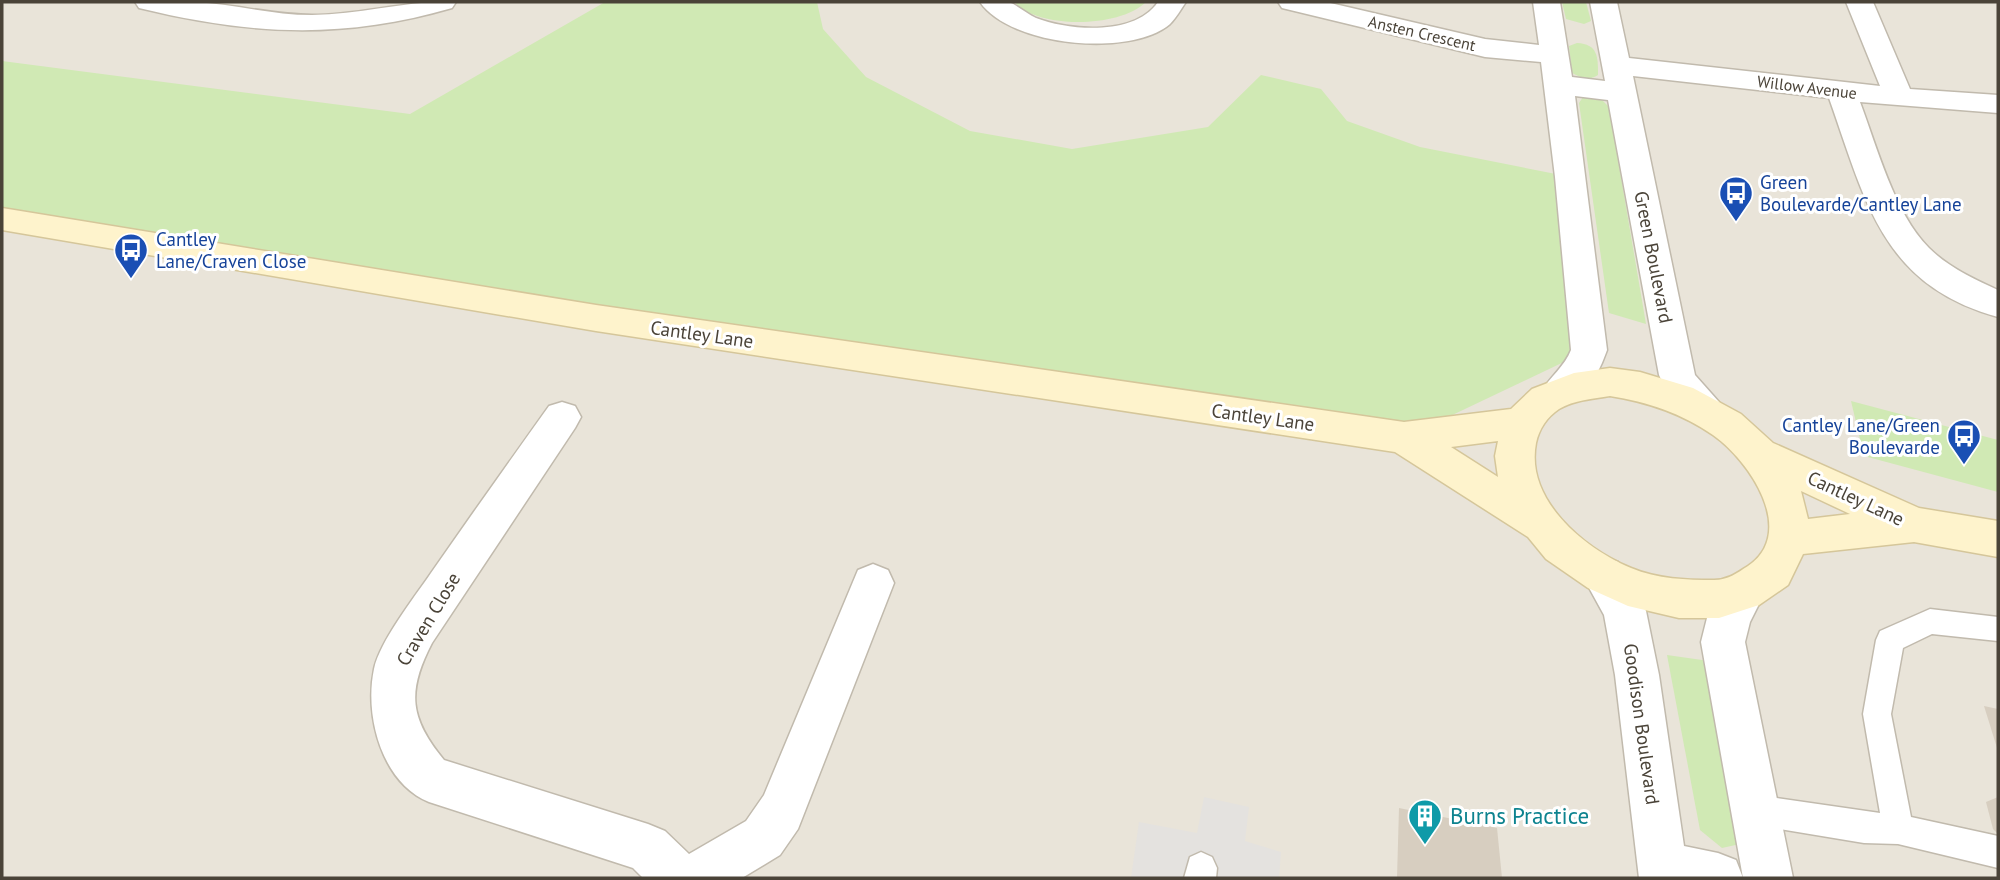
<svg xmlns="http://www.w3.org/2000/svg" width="2000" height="880" viewBox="0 0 2000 880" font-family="'PT Sans',sans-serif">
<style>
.residential{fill:#e9e4d9}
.green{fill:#d0e9b4}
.parking{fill:#e4e2df}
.building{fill:#d7cec0}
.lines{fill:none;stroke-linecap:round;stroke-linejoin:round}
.service-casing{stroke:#c1baad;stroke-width:3}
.minor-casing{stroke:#c1baad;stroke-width:3}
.tertiary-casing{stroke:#c1baad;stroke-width:3}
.secondary-casing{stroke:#d5c69a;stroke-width:3}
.service{fill:#fff;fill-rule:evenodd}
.minor{fill:#fff;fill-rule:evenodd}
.tertiary{fill:#fff;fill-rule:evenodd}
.secondary{fill:#fef3cc;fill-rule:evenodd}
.labels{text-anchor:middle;stroke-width:6;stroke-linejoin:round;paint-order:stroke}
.far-street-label{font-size:16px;fill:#4a4338;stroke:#fff}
.transit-label{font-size:19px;fill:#164399;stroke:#fff;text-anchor:start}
.street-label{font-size:19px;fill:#4a4338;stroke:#fff}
.near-culture-label{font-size:23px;fill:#0d838f;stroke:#fff;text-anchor:start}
</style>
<rect width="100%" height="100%" fill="#f5f2eb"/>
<rect class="residential" x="2" y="2" width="1996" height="876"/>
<g class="green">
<polygon points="605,2 817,2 823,29 866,77 970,131 1072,149 1208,127 1261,75 1321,89 1347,121 1420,147 1571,177 1589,350 1404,438 2,216 2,61 410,114"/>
<path d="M1014 2H1146C1122 25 1062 27 1032 14 1025 12 1019 6 1014 2Z"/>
<polygon points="1562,2 1586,2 1591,21 1584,24 1566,19"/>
<path d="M1577 43C1598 44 1598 57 1598 75 1589 81 1581 78 1572 73L1569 46Z"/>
<polygon points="1583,97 1602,100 1609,107 1646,324 1609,313 1579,103"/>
<polygon points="1851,401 1998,440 1998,492 1864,456"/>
<polygon points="1667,655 1709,661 1740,844 1722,848 1700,830"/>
</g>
<polygon class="parking" points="1204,797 1249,807 1245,841 1281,852 1279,878 1131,878 1139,822 1197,833"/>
<g class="building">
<polygon points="1984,706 1998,709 1998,751"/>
<polygon points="1998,797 1998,834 1993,829 1986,802"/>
<polygon points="1399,808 1497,828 1502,878 1397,878"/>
</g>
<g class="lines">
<g class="service-casing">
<g id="service">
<polygon points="1930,609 1998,617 1998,641 1932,634 1903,648 1891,714 1911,817 1998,836 1998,868 1898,844 1864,843 1755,825 1744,821 1740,810 1744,799 1755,795 1880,813 1863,714 1876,640 1880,631"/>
<polygon points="1201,852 1212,857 1217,868 1216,878 1184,878 1190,857"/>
</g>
</g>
<g class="minor-casing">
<g id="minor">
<path d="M135 2C154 1 175 1 194 2 234 4 272 15 312 15 361 15 407 0 456 2L452 8C342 40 250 35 139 8Z"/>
<path d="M980 2C988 2 999 0 1008 2 1016 4 1027 14 1036 18 1070 31 1135 36 1158 2H1186C1181 9 1176 18 1170 24 1130 58 1010 46 980 2Z"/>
<path d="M1278 2H1326L1485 39 1539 45 1533 2H1560L1572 77 1605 81 1590 2H1617L1629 58 1880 86 1846 2H1873L1910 89 1998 95V113L1860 102C1877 147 1894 213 1929 248 1948 267 1974 279 1998 290V317C1881 285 1865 199 1829 98L1633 76 1695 375 1719 402 1725 413 1719 424C1687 434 1671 400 1659 375L1608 100 1575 96 1607 350C1598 376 1579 413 1547 402L1541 392C1550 377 1565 366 1571 350L1555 177 1541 62 1485 57 1282 8Z"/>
<path d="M562 402 575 406 581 417 575 428 432 643C407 691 409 718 444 760L648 824 665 831 689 854 746 821 764 795 858 570 873 564 888 570 894 583 798 829 780 855 742 878H643L633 868 429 802C382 783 364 716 374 669 380 641 414 598 431 573 470 517 509 462 549 406Z"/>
</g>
</g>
<g class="tertiary-casing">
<g id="tertiary">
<polygon points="1603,557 1618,562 1646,611 1659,675 1684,846 1718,853 1736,860 1743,878 1639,878 1615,675 1604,615 1582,575 1588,562"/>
<polygon points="1744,573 1759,579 1765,592 1750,622 1745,642 1793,878 1743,878 1701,642 1707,618 1729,579"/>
</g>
</g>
<g class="secondary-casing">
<path id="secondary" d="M2 208 596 305 1404 422 1511 409 1532 389 1574 373 1610 368 1640 372 1693 388 1741 414 1773 443 1919 508 1998 521V557L1914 542 1803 554 1788 585 1759 605 1719 618H1679L1628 606 1588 588 1546 559 1528 537 1395 452 596 331 2 230ZM1610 396C1648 402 1681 413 1713 435 1749 460 1798 532 1748 566 1737 573 1728 580 1714 580 1687 580 1657 579 1631 568 1584 548 1525 500 1536 443 1539 429 1547 417 1559 409 1574 400 1593 399 1610 396ZM1498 441 1495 456 1498 477 1451 447ZM1801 491 1850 514 1808 519Z"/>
</g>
<use href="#service" class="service"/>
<use href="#minor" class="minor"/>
<use href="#tertiary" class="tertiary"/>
<use href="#secondary" class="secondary"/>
</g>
<defs>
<g id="bus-pin" transform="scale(1.75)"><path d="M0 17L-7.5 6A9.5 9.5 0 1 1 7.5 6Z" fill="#1a4fb4" stroke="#fff"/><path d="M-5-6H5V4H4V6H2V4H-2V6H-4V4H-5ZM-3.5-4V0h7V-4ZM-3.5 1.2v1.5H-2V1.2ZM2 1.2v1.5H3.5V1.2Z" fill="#fff"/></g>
<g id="building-pin" transform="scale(1.75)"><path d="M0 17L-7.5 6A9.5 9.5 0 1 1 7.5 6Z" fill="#0f9aa8" stroke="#fff"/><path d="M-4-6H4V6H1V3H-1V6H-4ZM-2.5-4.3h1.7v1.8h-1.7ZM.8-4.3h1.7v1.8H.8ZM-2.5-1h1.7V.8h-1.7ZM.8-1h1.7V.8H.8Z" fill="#fff"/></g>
</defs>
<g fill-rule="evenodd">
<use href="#bus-pin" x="1736" y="193"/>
<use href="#bus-pin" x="131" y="250"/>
<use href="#bus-pin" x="1964" y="436"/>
<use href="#building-pin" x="1425" y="816"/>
</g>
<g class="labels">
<g class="far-street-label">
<text transform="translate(1422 33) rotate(13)" y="6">Ansten Crescent</text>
<text transform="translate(1807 87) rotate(7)" y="6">Willow Avenue</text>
</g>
<g class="transit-label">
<text x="1760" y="189">Green<tspan x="1760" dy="22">Boulevarde/Cantley Lane</tspan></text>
<text x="156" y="246">Cantley<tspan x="156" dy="22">Lane/Craven Close</tspan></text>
<text x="1940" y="432" text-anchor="end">Cantley Lane/Green<tspan x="1940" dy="22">Boulevarde</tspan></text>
</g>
<g class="street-label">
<text transform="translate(1654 257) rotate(79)" y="7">Green Boulevard</text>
<text transform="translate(702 334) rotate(8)" y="7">Cantley Lane</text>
<text transform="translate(1263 417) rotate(8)" y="7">Cantley Lane</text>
<text transform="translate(1856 498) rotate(25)" y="7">Cantley Lane</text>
<text transform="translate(428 619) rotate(-59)" y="7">Craven Close</text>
<text transform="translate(1642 724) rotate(82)" y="7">Goodison Boulevard</text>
</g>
<g class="near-culture-label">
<text x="1450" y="824">Burns Practice</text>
</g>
</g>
<rect width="2000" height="880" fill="none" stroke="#4a4338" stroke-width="7"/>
</svg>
